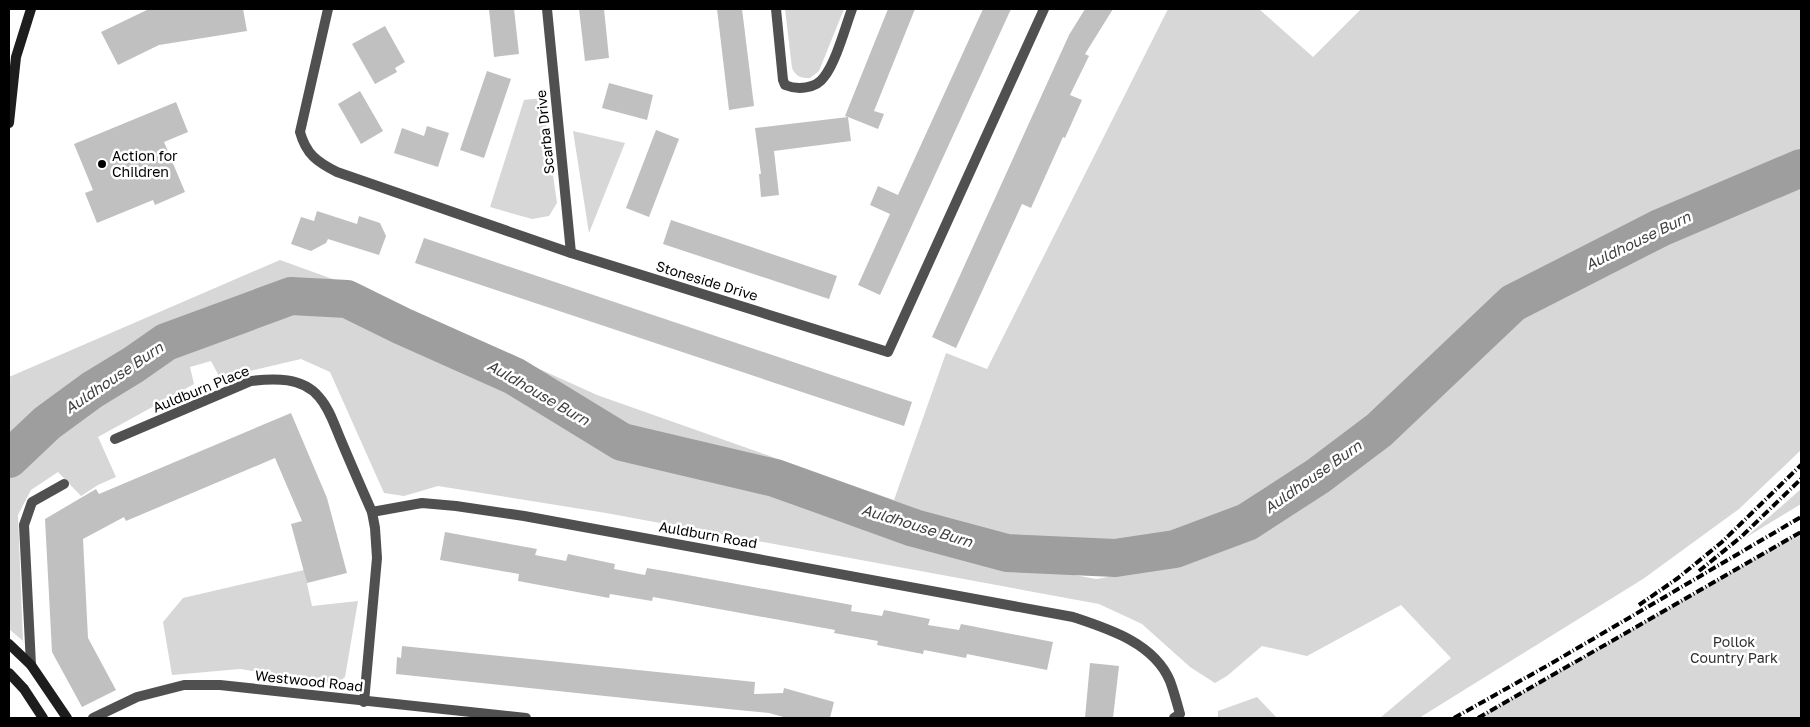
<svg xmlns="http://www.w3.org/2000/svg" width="1810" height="727" viewBox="0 0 1810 727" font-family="'Golos Text',sans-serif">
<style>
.green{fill:#d7d7d7}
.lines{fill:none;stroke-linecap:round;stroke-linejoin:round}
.river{stroke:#9e9e9e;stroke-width:38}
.building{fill:#c0c0c0}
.minor{stroke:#505050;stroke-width:10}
.secondary{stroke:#1d1d1d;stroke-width:10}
.rail{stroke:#000;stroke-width:4;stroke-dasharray:8 2.5 1 2.5;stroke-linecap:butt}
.poi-dot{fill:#000;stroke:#fff;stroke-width:2}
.labels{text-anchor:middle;stroke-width:5;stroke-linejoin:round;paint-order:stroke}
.street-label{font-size:14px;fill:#000;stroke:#fff}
.poi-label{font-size:14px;fill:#000;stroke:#fff;text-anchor:start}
.park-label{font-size:14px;fill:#2e2e2e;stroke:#fff}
.water-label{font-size:15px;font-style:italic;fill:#3f3f3f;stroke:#fff}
</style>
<rect width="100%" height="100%" fill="#fff"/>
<g class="green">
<path d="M785 9H844L819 71 810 78C801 78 796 77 792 68Z"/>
<polygon points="1168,9 1259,9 1313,57 1361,9 1801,9 1801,164 1638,231 1507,301 1387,410 1276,491 1186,533 1101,548 993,543 896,511 608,423 511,367 371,301 373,294 597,395 894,500 946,353 987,369"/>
<polygon points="542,98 557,203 549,216 532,219 490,207 524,100"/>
<polygon points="573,131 625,143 589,233"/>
<polygon points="1801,178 1801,450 1739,509 1643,579 1419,718 1380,718 1451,658 1401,605 1307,656 1262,646 1227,676 1215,683 1190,667 1142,624 1099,604 606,513 438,486 404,496 384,493 330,372 301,359 220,378 211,361 190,367 194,384 98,437 116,477 98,485 81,496 58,472 31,490 18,515 23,641 9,629 9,377 280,260 352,286 348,310 477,368 544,403 591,433 631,451 671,464 720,475 817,504 840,513 847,514 973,556 1096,579 1173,566 1382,436 1520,314 1663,235"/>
<polygon points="1801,489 1801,504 1745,538"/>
<polygon points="1801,532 1801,718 1478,718"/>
<polygon points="304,570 312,606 358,601 345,677 337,684 240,669 172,675 163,622 183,598"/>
<polygon points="1257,697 1277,718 1218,718 1218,711"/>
</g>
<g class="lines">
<polyline class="river" points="9,459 47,423 92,390 133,365 166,342 291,296 347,299 402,326 514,376 622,442 775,478 914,528 1007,553 1115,558 1175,549 1247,522 1318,476 1379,430 1513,303 1660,228 1801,168"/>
</g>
<g class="building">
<polygon points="149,9 243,9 247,31 159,45 118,65 101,32"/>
<polygon points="489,9 514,9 519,54 494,57"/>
<polygon points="579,9 604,9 609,58 585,61"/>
<polygon points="717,9 742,9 754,106 729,110"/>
<polygon points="888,9 915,9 874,111 884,114 878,129 848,117 851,141 774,151 779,195 761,197 759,174 761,174 755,128 848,117 845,116"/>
<polygon points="983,9 1011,9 880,295 858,285 890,214 870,205 878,186 898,195"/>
<polygon points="1085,9 1113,9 1085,54 1089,56 1070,95 1082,100 1065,138 1063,137 1031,208 1022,204 956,348 932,337 1069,35"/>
<polygon points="385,26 405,62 395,68 397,72 375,84 352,44"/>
<polygon points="487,71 511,79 484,158 460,150"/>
<polygon points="609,83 653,95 647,120 602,108"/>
<polygon points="360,91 383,131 361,144 338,104"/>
<polygon points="176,102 188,132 164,142 185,192 155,205 153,200 97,223 85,193 93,190 74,144"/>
<polygon points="427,126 449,133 438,167 394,153 402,128 424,136"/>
<polygon points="656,130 679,139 649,217 626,208"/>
<polygon points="317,211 357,224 359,216 380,223 386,236 379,255 328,239 326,243 311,251 291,244 301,217 314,221"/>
<polygon points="671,220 837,276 829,299 663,244"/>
<polygon points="424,238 912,402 904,426 415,263"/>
<polygon points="291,413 327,498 347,573 307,583 291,524 302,521 275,458 126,521 124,517 83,539 88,638 116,690 82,707 52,652 45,519 96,489 99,494"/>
<polygon points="445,532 537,549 535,555 566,561 568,554 615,564 614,569 645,575 647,568 682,574 852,605 851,611 882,616 884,610 930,619 928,625 959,630 961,624 1053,642 1047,670 967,654 966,658 924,650 923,654 877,645 878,641 834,633 835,630 653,597 652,601 610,594 609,598 518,581 519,574 440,560"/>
<polygon points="402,646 755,682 754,694 783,693 784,688 834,702 830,718 787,718 769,713 728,709 396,674 397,657 401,658"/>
<polygon points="1090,663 1119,666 1113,718 1085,718"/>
</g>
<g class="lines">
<g class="minor">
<path d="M328 9 300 132C306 154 317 162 337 172L571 253 888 352 1044 9"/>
<polyline points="547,9 571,253"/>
<path d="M776 9 783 80 785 85C797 90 816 89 824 77 836 62 845 28 852 9"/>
<path d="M115 439 251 381C274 378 303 377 319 397 329 408 334 424 340 438 350 462 361 487 372 512"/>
<polyline points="31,665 24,525 32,502 64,484"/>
<path d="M364 702 377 558 375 528 372 512 422 503 456 506 524 516 1073 617C1109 629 1154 643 1170 681 1174 692 1177 703 1180 714L1174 718"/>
<polyline points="93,718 137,697 184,685 220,685 526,718"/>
</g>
<g class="secondary">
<polyline points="9,123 16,57 31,9"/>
<polyline points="9,644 31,665 67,718"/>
<polyline points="9,673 24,689 43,718"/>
</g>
<g class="rail">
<polyline points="1699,571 1741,537 1801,479"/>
<polyline points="1639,605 1678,578 1722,542 1801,465"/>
<polyline points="1454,718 1552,663 1801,517"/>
<polyline points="1478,718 1801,532"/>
</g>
</g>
<circle class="poi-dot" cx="102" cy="164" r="5"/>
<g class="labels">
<g class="street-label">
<text transform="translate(545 132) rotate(-96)" y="5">Scarba Drive</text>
<text transform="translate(707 281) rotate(17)" y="5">Stoneside Drive</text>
<text transform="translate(201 389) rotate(-22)" y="5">Auldburn Place</text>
<text transform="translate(708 535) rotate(10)" y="5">Auldburn Road</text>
<text transform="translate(309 681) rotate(6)" y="5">Westwood Road</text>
</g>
<g class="poi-label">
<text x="112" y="161">Action for<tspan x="112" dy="16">Children</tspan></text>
</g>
<g class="park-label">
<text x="1734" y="647">Pollok<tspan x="1734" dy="16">Country Park</tspan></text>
</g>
<g class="water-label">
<text transform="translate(1638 241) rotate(-26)" y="5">Auldhouse Burn</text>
<text transform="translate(114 378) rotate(-34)" y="5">Auldhouse Burn</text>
<text transform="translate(538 393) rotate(30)" y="5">Auldhouse Burn</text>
<text transform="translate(1313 477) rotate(-35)" y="5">Auldhouse Burn</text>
<text transform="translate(917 526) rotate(17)" y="5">Auldhouse Burn</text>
</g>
</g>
<rect width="1810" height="727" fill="none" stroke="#000000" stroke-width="20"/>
</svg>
